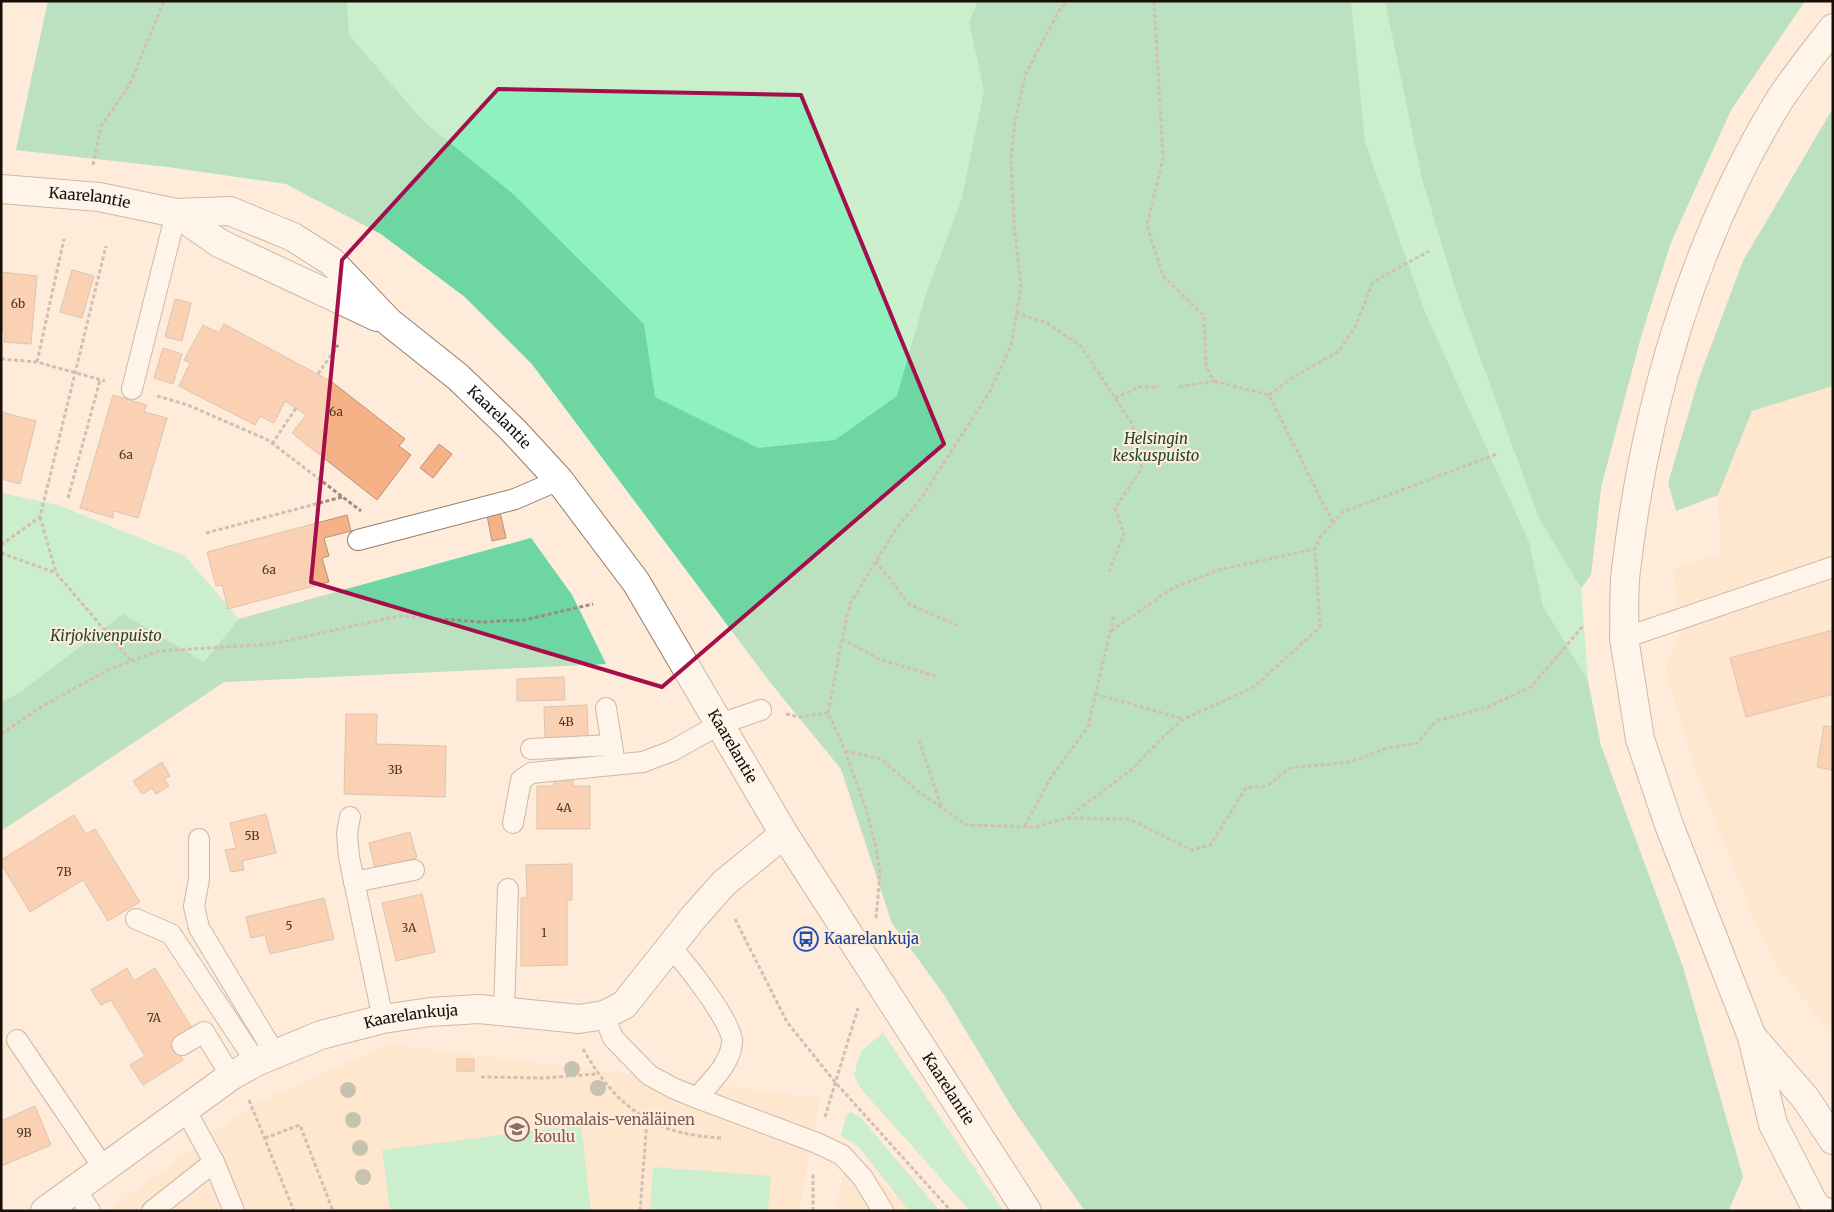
<svg xmlns="http://www.w3.org/2000/svg" width="1834" height="1212" viewBox="0 0 1834 1212" font-family="Merriweather,serif">
<style>
.built{fill:#fee0c3}
.green{fill:#8ff1be}
.forest{fill:#6ed6a2}
.building{fill:#f6b286;stroke:#af9584}
.lines{fill:none;stroke-linecap:round;stroke-linejoin:round}
.lane-casing{stroke:#937d69;stroke-width:22}
.street-casing{stroke:#937d69;stroke-width:30}
.secondary-casing{stroke:#937d69;stroke-width:30}
.highway-casing{stroke:#937d69;stroke-width:30}
.path{stroke:#9b8d80;stroke-width:3;stroke-dasharray:4 2.5;stroke-linecap:butt}
.lane{stroke:#fff;stroke-width:20}
.street{stroke:#fff;stroke-width:28}
.secondary{stroke:#fff;stroke-width:28}
.highway{stroke:#fff;stroke-width:28}
.tree{fill:#82917d}
.marked{fill:none;stroke:#a40e4a;stroke-width:4;stroke-linejoin:round}
.labels{text-anchor:middle;stroke-width:4.5;stroke-linejoin:round;paint-order:stroke}
.number-label{font-size:12px;fill:#4e3727}
.street-label{font-size:15px;fill:#160e07;stroke:#feebd9}
.park-label{font-size:15px;font-style:italic;fill:#1c4832;stroke:#feebd9}
.transit-label{font-size:15px;fill:#164399;stroke:#feebd9;text-anchor:start}
.education-label{font-size:15px;fill:#785e54;stroke:#feebd9;text-anchor:start}
</style>
<rect width="100%" height="100%" fill="#feebd9"/>
<g class="built">
<polygon points="1833,386 1833,1036 1776,965 1758,930 1698,776 1665,670 1679,633 1673,568 1720,555 1718,495 1752,411"/>
<polygon points="389,1044 820,1098 799,1211 107,1211 238,1116 266,1099"/>
<polygon points="847,1155 896,1195 911,1211 836,1211"/>
</g>
<g class="green">
<polygon points="48,1 1805,1 1731,110 1671,242 1642,333 1601,487 1591,575 1581,588 1588,681 1601,746 1683,967 1743,1177 1730,1207 1728,1211 1085,1211 1015,1112 945,996 892,923 841,769 770,682 532,364 465,297 381,234 286,184 169,167 16,150"/>
<polygon points="1,493 58,505 185,556 239,619 531,538 572,595 606,664 224,682 1,831"/>
<polygon points="883,1033 998,1203 1004,1211 970,1211 861,1089 854,1075 861,1051"/>
<polygon points="851,1112 861,1118 940,1211 909,1211 859,1147 841,1136 846,1115"/>
<polygon points="581,1125 591,1211 390,1211 382,1150"/>
<polygon points="653,1167 771,1176 768,1211 650,1211"/>
</g>
<g class="forest">
<polygon points="48,1 347,1 349,35 423,121 513,194 644,324 655,397 758,448 835,440 897,396 926,294 961,201 984,91 969,22 978,1 1351,1 1365,142 1425,312 1529,542 1543,606 1588,681 1601,746 1683,967 1743,1177 1730,1207 1728,1211 1085,1211 1015,1112 945,996 892,923 841,769 770,682 532,364 465,297 381,234 286,184 169,167 16,150"/>
<polygon points="1385,1 1805,1 1731,110 1671,242 1642,333 1601,487 1591,575 1581,588 1538,516 1458,297 1422,179"/>
<polygon points="1833,108 1833,386 1752,411 1718,495 1676,511 1668,483 1699,378 1743,261"/>
<polygon points="531,538 572,595 606,664 224,682 1,831 1,702 21,692 123,614 204,662 239,619"/>
</g>
<g class="building">
<polygon points="72,270 94,276 82,318 60,312"/>
<polygon points="1,272 37,276 31,344 4,342 5,332 1,332"/>
<polygon points="175,299 191,303 182,341 165,337"/>
<polygon points="224,324 332,382 405,439 399,446 411,455 377,500 292,433 306,415 285,401 274,423 260,416 255,425 179,386 190,363 184,360 203,325 219,333"/>
<polygon points="163,348 182,354 173,384 154,378"/>
<polygon points="113,395 147,405 144,412 167,418 138,518 114,511 113,518 80,508"/>
<polygon points="1,412 36,421 20,484 1,479"/>
<polygon points="439,444 452,454 433,478 420,468"/>
<polygon points="500,512 506,538 492,541 487,515"/>
<polygon points="347,515 351,531 324,538 329,556 322,558 329,582 228,609 222,585 216,586 207,552"/>
<polygon points="1833,630 1833,694 1746,717 1730,658"/>
<polygon points="564,677 565,700 517,701 517,679"/>
<polygon points="587,705 588,738 545,739 544,707"/>
<polygon points="346,714 377,714 376,744 446,746 445,797 344,794"/>
<polygon points="1824,726 1833,727 1833,770 1817,767"/>
<polygon points="162,762 170,776 164,779 169,786 156,794 152,788 142,794 133,781"/>
<polygon points="554,776 573,776 573,786 590,786 590,829 537,829 537,786 554,786"/>
<polygon points="266,814 276,853 242,861 244,870 231,872 225,850 236,848 230,823"/>
<polygon points="74,815 86,834 95,829 140,902 108,921 83,880 30,912 1,864 1,860"/>
<polygon points="410,832 417,858 375,869 369,843"/>
<polygon points="572,864 572,900 567,900 567,965 521,966 521,898 527,898 526,865"/>
<polygon points="422,894 435,952 396,961 382,903"/>
<polygon points="324,898 334,939 270,954 265,935 251,938 246,917"/>
<polygon points="127,968 134,981 155,968 194,1031 173,1044 183,1060 143,1085 130,1065 145,1056 111,1000 101,1005 91,990"/>
<rect x="457" y="1059" width="17" height="12"/>
<polygon points="35,1106 51,1145 1,1166 1,1121"/>
</g>
<g class="lines">
<g class="lane-casing">
<g id="lane">
<polyline points="132,389 176,213"/>
<polyline points="358,540 515,499 559,480"/>
<polyline points="1624,638 1833,567"/>
<polyline points="606,708 614,758"/>
<polyline points="531,749 612,745"/>
<polyline points="350,817 347,833 349,857 383,1019"/>
<polyline points="513,823 521,780 531,773 643,762 672,751 720,724 761,710"/>
<polyline points="199,839 199,879 194,906 199,928 275,1054"/>
<polyline points="354,882 414,870"/>
<polyline points="136,919 171,934 256,1062"/>
<polyline points="504,1011 508,889"/>
<path d="M604 1015 613 1038 649 1075 673 1088 697 1098C710 1082 730 1065 732 1043 735 1025 684 961 670 947"/>
<polyline points="17,1040 103,1167"/>
<polyline points="182,1045 204,1032 231,1076"/>
<polyline points="697,1098 817,1143 842,1155 863,1178 883,1211"/>
<polyline points="185,1109 214,1162 234,1211"/>
<polyline points="75,1189 90,1211"/>
<polyline points="152,1211 214,1162"/>
</g>
</g>
<g class="street-casing">
<g id="street">
<path id="s1" d="M45 1211 231 1076 256 1062 321 1035 383 1019 430 1012 479 1009 579 1019 604 1015 624 1005 693 918 724 883 784 834"/>
</g>
</g>
<g class="secondary-casing">
<g id="secondary">
<path id="s2" d="M1 189 99 197 176 213 230 211 293 237 332 262 389 322 458 377 513 430 559 480 636 582 784 834 1027 1211"/>
<polyline points="176,213 219,243 377,317"/>
<polyline points="1624,638 1640,739 1669,825 1752,1037 1773,1124 1816,1208 1824,1211"/>
<polyline points="1755,1040 1806,1099 1833,1140"/>
</g>
</g>
<g class="highway-casing">
<path id="highway" d="M1624 638C1625 615 1623 592 1626 570 1645 408 1692 244 1777 104 1793 78 1814 53 1833 28"/>
</g>
<g class="path">
<polyline points="1154,1 1163,158 1147,225 1163,276 1204,316 1206,367 1214,381 1178,387"/>
<polyline points="93,165 101,126 129,86 164,1"/>
<polyline points="1016,313 1047,323 1081,346 1132,424 1142,468 1115,508 1124,534 1109,572"/>
<polyline points="1,359 37,362 105,381"/>
<polyline points="37,362 64,239"/>
<polyline points="318,374 338,345"/>
<polyline points="1214,381 1269,395 1333,523"/>
<polyline points="1269,395 1292,378 1339,351 1356,325 1373,282 1429,251"/>
<polyline points="157,396 188,405 268,440 361,511"/>
<polyline points="1115,398 1139,387 1159,387"/>
<polyline points="272,444 296,408"/>
<polyline points="68,498 100,380"/>
<polyline points="40,517 56,573 131,661"/>
<polyline points="206,533 342,497"/>
<polyline points="1,545 40,517 106,246"/>
<polyline points="1,553 56,573"/>
<polyline points="876,561 909,604 959,626"/>
<polyline points="1111,631 1171,589 1218,570 1315,549"/>
<polyline points="842,639 879,659 938,677"/>
<polyline points="1096,694 1184,719"/>
<polyline points="786,714 800,717 828,713"/>
<polyline points="1,734 46,704 110,669 159,651 272,644 398,616 481,622 524,620 593,604"/>
<polyline points="919,740 941,806"/>
<polyline points="845,751 881,759 918,791 966,825 1036,827 1066,818 1129,819 1192,850 1210,845 1246,788 1267,786 1290,768 1351,762 1387,748 1417,743 1436,721 1488,707 1531,687 1583,626"/>
<polyline points="1067,818 1131,770 1165,735 1184,719 1254,687 1320,627 1315,549 1320,537 1343,512 1497,454"/>
<polyline points="1025,826 1051,777 1088,727 1114,615"/>
<polyline points="876,918 880,874 876,847 866,809 840,738 828,713 842,639 850,604 896,529 922,497 990,391 1011,345 1021,288 1014,225 1011,158 1015,121 1026,73 1060,9 1068,1"/>
<polyline points="735,919 787,1022 835,1082 951,1211"/>
<path d="M583 1049C616 1107 654 1135 721 1138"/>
<polyline points="481,1077 545,1078 597,1074"/>
<polyline points="249,1100 294,1211"/>
<polyline points="825,1117 858,1008"/>
<polyline points="265,1138 300,1125 333,1211"/>
<polyline points="640,1211 647,1120"/>
<polyline points="813,1211 813,1172"/>
</g>
<use href="#lane" class="lane"/>
<use href="#street" class="street"/>
<use href="#secondary" class="secondary"/>
<use href="#highway" class="highway"/>
</g>
<g class="tree">
<circle cx="572" cy="1069" r="8"/>
<circle cx="598" cy="1088" r="8"/>
<circle cx="348" cy="1090" r="8"/>
<circle cx="353" cy="1120" r="8"/>
<circle cx="360" cy="1148" r="8"/>
<circle cx="363" cy="1177" r="8"/>
</g>
<path d="M0 0H1834V1212H0ZM498 89 801 95 944 444 662 687 311 582 342 260Z" fill="#feebd9" fill-opacity=".55" fill-rule="evenodd"/>
<path class="marked" d="M498 89 801 95 944 444 662 687 311 582 342 260Z"/>
<defs>
<g id="bus-ring" transform="scale(1.25)"><circle r="9.5" fill="#feebd9" stroke="#1a4fb4" stroke-width="1.5"/><path d="M-5-6H5V4H4V6H2V4H-2V6H-4V4H-5ZM-3.5-4V0h7V-4ZM-3.5 1.2v1.5H-2V1.2ZM2 1.2v1.5H3.5V1.2Z" fill="#1a4fb4"/></g>
<g id="school-ring" transform="scale(1.25)"><circle r="9.5" fill="#feebd9" stroke="#8d6e63" stroke-width="1.5"/><path d="M0-5L7-2L0 1L-7-2ZM-4 1L0 2.5L4 1V4Q0 6-4 4Z" fill="#8d6e63"/></g>
</defs>
<g fill-rule="evenodd">
<use href="#bus-ring" x="806" y="939"/>
<use href="#school-ring" x="517" y="1129"/>
</g>
<g class="labels">
<g class="number-label">
<text x="18" y="308">6b</text>
<text x="336" y="416">6a</text>
<text x="126" y="459">6a</text>
<text x="269" y="574">6a</text>
<text x="566" y="726">4B</text>
<text x="395" y="774">3B</text>
<text x="564" y="812">4A</text>
<text x="252" y="840">5B</text>
<text x="64" y="876">7B</text>
<text x="289" y="930">5</text>
<text x="409" y="932">3A</text>
<text x="544" y="937">1</text>
<text x="154" y="1022">7A</text>
<text x="24" y="1137">9B</text>
</g>
<g class="street-label">
<text dy="5" stroke="none"><textPath href="#s2" startOffset="89">Kaarelantie</textPath></text>
<text dy="5" stroke="none"><textPath href="#s2" startOffset="574">Kaarelantie</textPath></text>
<text dy="5" stroke="none"><textPath href="#s2" startOffset="979">Kaarelantie</textPath></text>
<text dy="5" stroke="none"><textPath href="#s1" startOffset="421">Kaarelankuja</textPath></text>
<text dy="5" stroke="none"><textPath href="#s2" startOffset="1384">Kaarelantie</textPath></text>
</g>
<g class="park-label">
<text x="1156" y="444">Helsingin<tspan x="1156" dy="17">keskuspuisto</tspan></text>
<text x="106" y="641">Kirjokivenpuisto</text>
</g>
<g class="transit-label">
<text x="824" y="944">Kaarelankuja</text>
</g>
<g class="education-label">
<text x="534" y="1125">Suomalais-venäläinen<tspan x="534" dy="17">koulu</tspan></text>
</g>
</g>
<rect width="1834" height="1212" fill="none" stroke="#160e07" stroke-width="5"/>
</svg>
